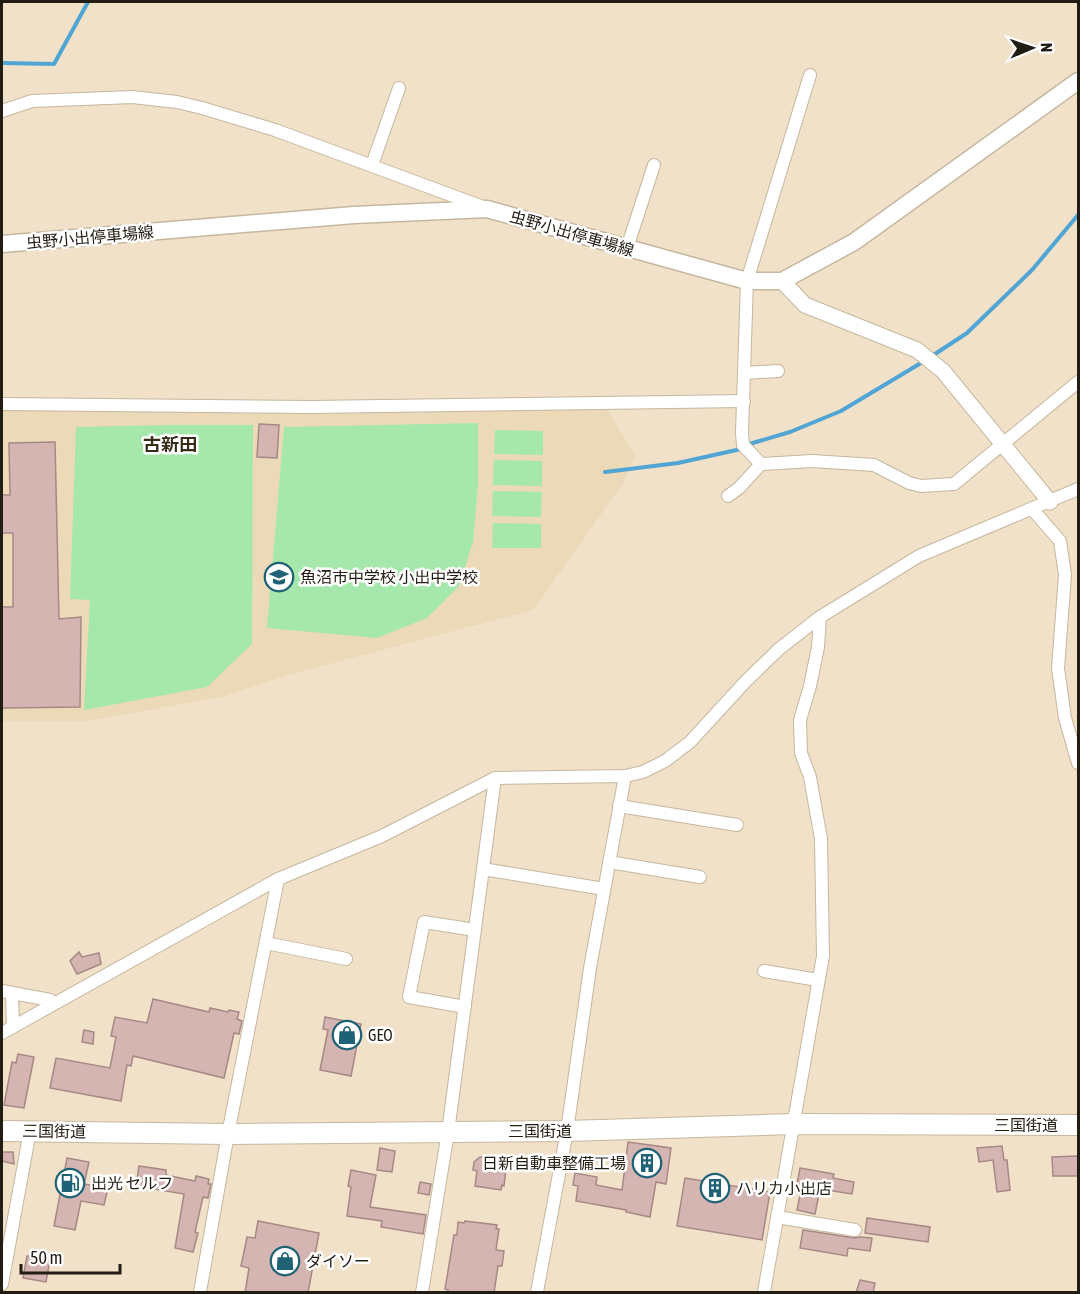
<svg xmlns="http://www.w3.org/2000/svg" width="1080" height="1294" viewBox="0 0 1080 1294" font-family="'Asap Condensed','Noto Sans JP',sans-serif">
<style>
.built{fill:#ebd9b8}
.green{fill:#a6e8ac}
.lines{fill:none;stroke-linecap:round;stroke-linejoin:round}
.stream{stroke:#50a5d4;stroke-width:4}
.building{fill:#d5b5b2;stroke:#a68885;stroke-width:1.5}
.minor-casing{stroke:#c5b79f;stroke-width:14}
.tertiary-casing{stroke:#c5b79f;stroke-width:17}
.secondary-casing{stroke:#c5b79f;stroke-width:19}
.trunk-casing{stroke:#c5b79f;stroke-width:22}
.minor{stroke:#fff;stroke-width:12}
.tertiary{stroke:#fff;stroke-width:15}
.secondary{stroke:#fff;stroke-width:16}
.trunk{stroke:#fff;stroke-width:20}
.labels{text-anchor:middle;stroke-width:5;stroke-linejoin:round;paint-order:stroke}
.street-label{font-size:16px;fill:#221d13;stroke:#fff}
.poi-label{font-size:16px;fill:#221d13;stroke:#fff;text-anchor:start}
.neighbourhood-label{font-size:18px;font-weight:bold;fill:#382c18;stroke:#fff}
</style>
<rect width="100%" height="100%" fill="#f0e1c8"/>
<polygon class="built" points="602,401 635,456 623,483 533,610 288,675 222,697 87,721 2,721 2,406"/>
<g class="green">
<polygon points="478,423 478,485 473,542 459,586 427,618 377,638 267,628 284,427"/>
<polygon points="169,425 253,425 252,644 207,687 84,710 90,600 70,599 76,427"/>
<polygon points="495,430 543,431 543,455 494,454"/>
<polygon points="494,460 542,461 542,486 493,485"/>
<polygon points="493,491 542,492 541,517 492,516"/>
<polygon points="493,523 541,524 541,548 492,548"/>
</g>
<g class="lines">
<g class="stream">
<polyline points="2,63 54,64 88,2"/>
<polyline points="932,356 967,333 1032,270 1078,215"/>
<polyline points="605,472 678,463 741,449 746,445 790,432 841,411 926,360"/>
</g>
</g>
<g class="building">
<polygon points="259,424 279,425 277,458 257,457"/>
<polygon points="55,442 59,619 81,617 80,707 2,708 2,607 13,607 13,533 2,533 2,495 10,495 9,443"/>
<polygon points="79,952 82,957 99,953 101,964 77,974 70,961"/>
<polygon points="153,999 209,1012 210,1008 228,1012 229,1010 239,1012 237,1019 242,1021 239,1034 234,1033 224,1078 133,1056 131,1066 127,1065 121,1101 50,1088 56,1058 110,1068 116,1037 111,1036 115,1017 147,1023"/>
<polygon points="325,1017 361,1024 351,1076 320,1070 328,1030 323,1029"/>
<polygon points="84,1030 94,1032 93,1044 82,1042"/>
<polygon points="18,1054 34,1057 24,1108 4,1105 12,1062 16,1063"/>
<polygon points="628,1142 671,1148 666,1184 656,1182 650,1217 626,1212 626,1210 576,1201 578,1186 573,1185 575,1173 597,1177 596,1185 622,1190"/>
<polygon points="1002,1146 1004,1160 1007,1160 1010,1190 997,1192 993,1160 979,1162 977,1148"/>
<polygon points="380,1148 395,1151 392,1172 377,1170"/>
<polygon points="2,1152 13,1152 14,1164 2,1161"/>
<polygon points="1078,1156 1078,1176 1053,1176 1052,1157"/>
<polygon points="480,1157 486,1157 490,1163 498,1163 498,1168 506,1168 504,1186 502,1185 501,1190 475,1186 477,1171 473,1170 474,1162"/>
<polygon points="67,1158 89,1162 84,1184 108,1188 104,1205 81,1201 75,1230 54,1226"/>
<polygon points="139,1166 166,1170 166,1175 195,1181 196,1176 209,1179 208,1184 211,1184 208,1198 203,1197 195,1232 198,1233 193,1252 175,1248 184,1194 136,1186"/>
<polygon points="800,1168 834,1174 833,1178 854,1182 852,1194 820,1189 815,1214 797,1210 802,1186 797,1184"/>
<polygon points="351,1170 376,1175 370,1207 426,1215 423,1234 381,1227 382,1221 347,1216 351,1187 348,1186"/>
<polygon points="685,1178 770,1192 762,1240 677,1226"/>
<polygon points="420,1182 431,1184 429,1195 418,1193"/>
<polygon points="867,1218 930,1227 928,1242 865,1233"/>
<polygon points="258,1221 319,1233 308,1293 245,1293 249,1268 241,1266 247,1237 255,1238"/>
<polygon points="465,1221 497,1225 496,1229 499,1229 496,1250 504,1251 502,1266 498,1266 494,1293 448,1293 448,1290 445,1289 454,1235 457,1235 458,1222 464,1223"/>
<polygon points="803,1230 854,1238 860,1237 872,1238 870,1251 848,1248 847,1256 800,1248"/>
<polygon points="27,1256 50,1260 46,1282 23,1278"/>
<polygon points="860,1280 875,1283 873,1293 856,1293"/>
</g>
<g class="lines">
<g class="minor-casing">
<g id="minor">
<polyline points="810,75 747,281 742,433 743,445 761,464 812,461 874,465 909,483 921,486 954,484 1078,382"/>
<polyline points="2,111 32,101 132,97 177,102 202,108 275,130 483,207"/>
<polyline points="372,165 399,88"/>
<polyline points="627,248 654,165"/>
<polyline points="744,373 778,371"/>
<polyline points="2,404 311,407 744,401"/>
<polyline points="728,496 739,488 761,464"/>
<polyline points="1033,510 1060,541 1065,575 1058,668 1065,718 1078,763"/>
<polyline points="619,806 737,825"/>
<polyline points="609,862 700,877"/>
<polyline points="483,869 604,889"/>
<polyline points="266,943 346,959"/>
<polyline points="764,971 818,980"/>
<polyline points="2,991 50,1000"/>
<polyline points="12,993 13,1027"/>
<polyline points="465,1007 409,997 424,922 475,930"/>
<polyline points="2,1033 278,879 382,836 495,778 625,776 643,772 665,761 690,742 745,682 779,649 820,617 919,556 1078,489"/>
<polyline points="777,1217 855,1230"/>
<polyline points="2,1284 30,1131"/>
<polyline points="200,1292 228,1134 278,879"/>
<polyline points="422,1292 448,1132 495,778"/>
<polyline points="537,1292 567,1131 590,968 625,776"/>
<polyline points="764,1292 823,956 821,839 810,777 801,753 800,720 810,686 818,647 820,617"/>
</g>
</g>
<g class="tertiary-casing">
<polyline id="tertiary" points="782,281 805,305 917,350 943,371 1050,502"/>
</g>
<g class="secondary-casing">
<polyline id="secondary" points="2,244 354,215 487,209 747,281 782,281 854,242 1078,81"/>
</g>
<g class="trunk-casing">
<polyline id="trunk" points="2,1131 228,1134 567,1131 793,1124 1078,1125"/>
</g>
<use href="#minor" class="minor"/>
<use href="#tertiary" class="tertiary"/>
<use href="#secondary" class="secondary"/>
<use href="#trunk" class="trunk"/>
</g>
<defs>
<g id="school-ring" transform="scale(1.5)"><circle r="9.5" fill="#fff" stroke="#1f6275" stroke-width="1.5"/><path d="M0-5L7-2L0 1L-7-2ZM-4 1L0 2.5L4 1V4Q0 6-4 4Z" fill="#1f6275"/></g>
<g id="shop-ring" transform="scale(1.5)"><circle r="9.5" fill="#fff" stroke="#1f6275" stroke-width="1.5"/><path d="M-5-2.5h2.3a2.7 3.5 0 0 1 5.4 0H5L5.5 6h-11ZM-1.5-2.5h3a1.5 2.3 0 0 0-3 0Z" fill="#1f6275"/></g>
<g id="building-ring" transform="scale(1.5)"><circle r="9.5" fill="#fff" stroke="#1f6275" stroke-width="1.5"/><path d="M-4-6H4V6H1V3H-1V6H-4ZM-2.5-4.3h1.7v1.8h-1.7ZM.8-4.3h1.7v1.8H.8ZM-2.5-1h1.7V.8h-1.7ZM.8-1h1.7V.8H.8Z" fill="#1f6275"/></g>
<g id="fuel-ring" transform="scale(1.5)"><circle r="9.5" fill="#fff" stroke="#1f6275" stroke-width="1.5"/><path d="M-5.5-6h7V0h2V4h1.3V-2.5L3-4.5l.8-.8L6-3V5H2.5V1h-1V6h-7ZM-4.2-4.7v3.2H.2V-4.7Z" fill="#1f6275"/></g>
</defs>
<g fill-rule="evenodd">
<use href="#school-ring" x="279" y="577"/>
<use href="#shop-ring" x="347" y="1035"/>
<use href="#building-ring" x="647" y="1163"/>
<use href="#fuel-ring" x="70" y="1183"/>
<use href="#building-ring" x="715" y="1188"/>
<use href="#shop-ring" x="285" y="1261"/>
</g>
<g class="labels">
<g class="street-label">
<text transform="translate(572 233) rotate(16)" y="6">虫野小出停車場線</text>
<text transform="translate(90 237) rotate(-5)" y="6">虫野小出停車場線</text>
<text x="1026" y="1131">三国街道</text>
<text transform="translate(54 1131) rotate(1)" y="6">三国街道</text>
<text x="540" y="1137">三国街道</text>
</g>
<g class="poi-label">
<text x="300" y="583">魚沼市中学校 小出中学校</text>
<text x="368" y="1041">GEO</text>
<text x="626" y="1169" text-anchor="end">日新自動車整備工場</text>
<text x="91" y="1189">出光 セルフ</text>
<text x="736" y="1194">ハリカ小出店</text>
<text x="306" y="1267">ダイソー</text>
</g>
<g class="neighbourhood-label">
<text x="170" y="451">古新田</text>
</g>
</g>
<rect width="1080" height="1294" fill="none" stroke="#221d13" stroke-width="6"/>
<g transform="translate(1032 48) rotate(88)" stroke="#ffffff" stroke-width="4.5" paint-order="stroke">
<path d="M0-4.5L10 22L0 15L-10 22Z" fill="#221d13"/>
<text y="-9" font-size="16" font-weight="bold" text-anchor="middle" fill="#221d13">N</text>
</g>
<path d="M21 1264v9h99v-9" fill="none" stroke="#221d13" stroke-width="3"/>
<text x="30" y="1264" font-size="18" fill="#221d13" stroke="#ffffff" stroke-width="4.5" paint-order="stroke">50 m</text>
</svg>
